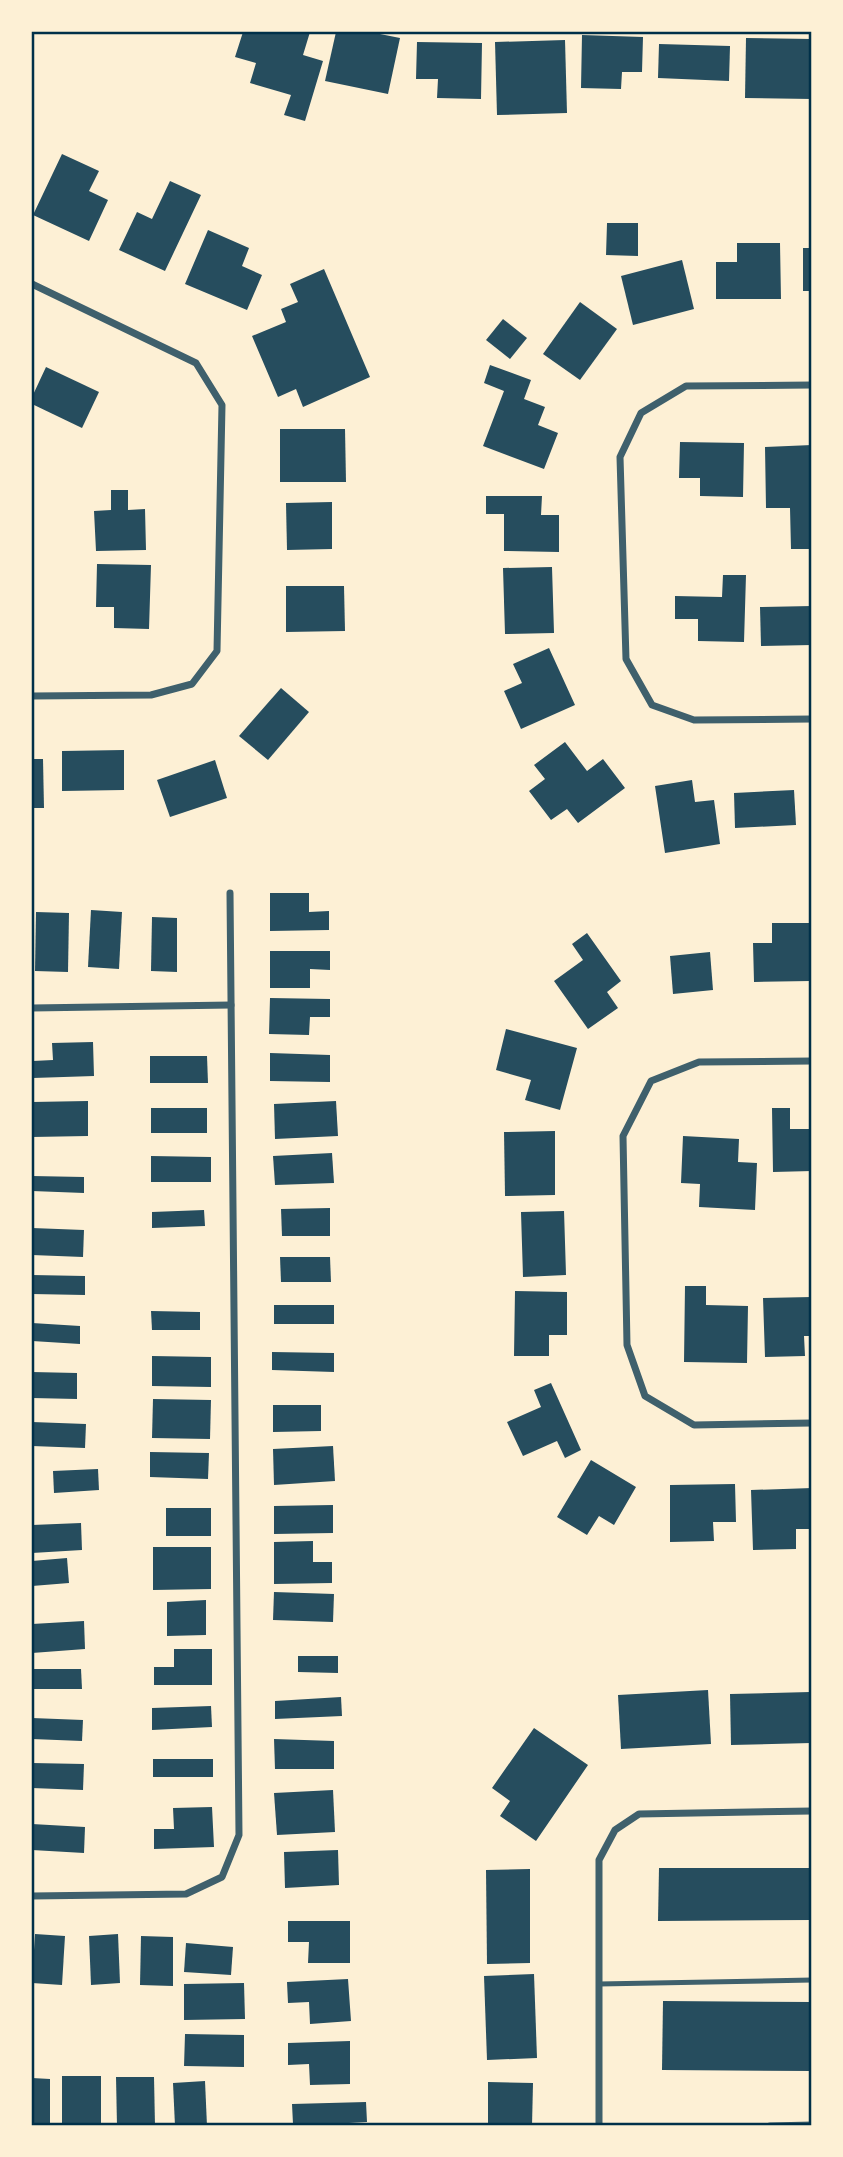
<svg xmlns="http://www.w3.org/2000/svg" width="843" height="2157" viewBox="0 0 843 2157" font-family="'Archivo Narrow',sans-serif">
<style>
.building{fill:#264d5e}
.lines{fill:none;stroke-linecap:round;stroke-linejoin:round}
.service{stroke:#3f606c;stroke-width:5}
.minor{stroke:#3f606c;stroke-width:7}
.neatline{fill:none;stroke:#003049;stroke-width:2.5}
</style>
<rect width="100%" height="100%" fill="#fdf0d5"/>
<g class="building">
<polygon points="243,32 310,32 303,55 323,61 305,121 284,115 291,95 250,83 256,63 235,57"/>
<polygon points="336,32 370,32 400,38 388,94 325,81"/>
<polygon points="582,35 643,37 642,72 622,72 621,89 581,88"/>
<polygon points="746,38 812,39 812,99 745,98"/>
<polygon points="565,40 567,113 497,115 495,42"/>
<polygon points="417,42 482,43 481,99 437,98 438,79 416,79"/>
<polygon points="659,44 730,46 729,81 658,78"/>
<polygon points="62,154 99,171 89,191 108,200 89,241 33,215"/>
<polygon points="170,181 201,195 165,271 119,250 137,212 152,219"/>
<polygon points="607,223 638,223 638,256 606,255"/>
<polygon points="208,230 249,248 242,266 262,275 247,310 185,284"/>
<polygon points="737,243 780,243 781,299 716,299 716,262 737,262"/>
<rect x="803" y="248" width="9" height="43"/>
<polygon points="682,260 694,309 633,325 621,276"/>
<polygon points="324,269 370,377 303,407 296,389 278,397 252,336 286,322 281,309 298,302 290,284"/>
<polygon points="580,302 617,329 580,380 543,354"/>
<polygon points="503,319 527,338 510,359 486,340"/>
<polygon points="490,365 531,380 524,399 545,407 538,425 558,433 544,469 483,446 504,391 484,383"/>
<polygon points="46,367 99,392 82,428 32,404 32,397"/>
<polygon points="280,429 345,429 346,482 280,482"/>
<polygon points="680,442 744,443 743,497 700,496 700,478 679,478"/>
<polygon points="812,445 812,549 791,549 790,508 766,508 765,447"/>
<polygon points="111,490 128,490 128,510 145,509 146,550 96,551 94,511 111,510"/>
<polygon points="486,496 542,496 541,515 559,515 559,552 504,551 504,514 486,514"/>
<polygon points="332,502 332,549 287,550 286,503"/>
<polygon points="97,564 151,565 149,629 114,628 114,607 96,607"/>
<polygon points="552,567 554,633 505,634 503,568"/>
<polygon points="723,575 746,575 744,642 698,641 698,619 675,619 675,596 722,597"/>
<polygon points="286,586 344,586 345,631 286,632"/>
<polygon points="812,606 812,645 761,646 760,607"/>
<polygon points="549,648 575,705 521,729 504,691 522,683 513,664"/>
<polygon points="281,688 309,712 268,760 239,736"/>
<polygon points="565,742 587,771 603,759 625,788 578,823 567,809 551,820 529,791 545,779 534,765"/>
<polygon points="124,750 124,790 62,791 62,751"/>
<polygon points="32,759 43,759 44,808 32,808"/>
<polygon points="215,760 227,798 170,817 157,780"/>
<polygon points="692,780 695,802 714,800 720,844 665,853 655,786"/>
<polygon points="794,790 796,825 735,828 734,793"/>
<polygon points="270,893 309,893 309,912 329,911 329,930 270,931"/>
<polygon points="91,910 122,912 119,969 88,967"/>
<polygon points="36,912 69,913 68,972 35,971"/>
<polygon points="152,917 177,918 177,972 151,971"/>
<polygon points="772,923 809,923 810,981 754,982 753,943 772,943"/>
<polygon points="587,933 621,981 607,992 618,1008 588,1029 554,981 583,960 572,944"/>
<polygon points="270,951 330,951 330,970 310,969 310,988 270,988"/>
<polygon points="710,952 713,990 673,994 670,956"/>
<polygon points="270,998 330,999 330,1017 310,1017 309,1035 269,1034"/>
<polygon points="506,1029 577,1048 560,1110 525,1100 531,1080 496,1070"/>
<polygon points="93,1042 94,1076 33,1078 33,1061 53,1060 52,1043"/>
<polygon points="270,1053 330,1055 330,1082 270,1081"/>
<polygon points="150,1056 207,1056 208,1083 150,1083"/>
<polygon points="88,1101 88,1136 32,1137 32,1102"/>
<polygon points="336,1101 338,1136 275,1139 274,1104"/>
<rect x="151" y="1108" width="56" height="25"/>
<polygon points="772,1108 790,1108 790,1129 812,1129 812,1171 773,1172"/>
<polygon points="555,1131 555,1195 505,1196 504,1132"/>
<polygon points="683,1136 739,1139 738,1162 757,1163 755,1210 699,1207 700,1184 681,1183"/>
<polygon points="332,1153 334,1183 275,1185 273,1156"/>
<polygon points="151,1156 211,1157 211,1182 151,1182"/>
<polygon points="32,1176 84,1177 84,1193 32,1191"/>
<polygon points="330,1208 330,1236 282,1236 281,1209"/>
<polygon points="204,1210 205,1226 152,1228 152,1212"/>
<polygon points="564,1211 566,1275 523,1277 521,1212"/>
<polygon points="32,1228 84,1230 83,1257 32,1255"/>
<polygon points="280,1257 330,1257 331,1282 281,1282"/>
<polygon points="32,1275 85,1276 85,1295 32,1294"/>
<polygon points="685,1286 706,1286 706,1305 748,1306 747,1363 684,1362"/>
<polygon points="515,1291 567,1292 567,1335 549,1335 549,1356 514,1356"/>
<polygon points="812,1297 812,1336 804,1336 805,1356 765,1357 763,1298"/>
<rect x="274" y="1305" width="60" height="19"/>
<polygon points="151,1311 200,1312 200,1330 152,1330"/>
<polygon points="32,1323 80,1326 80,1344 32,1341"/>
<polygon points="272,1352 334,1353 334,1372 272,1370"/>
<polygon points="152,1356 211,1357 211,1387 152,1386"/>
<polygon points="32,1372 77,1373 77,1399 32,1398"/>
<polygon points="551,1383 581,1450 565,1458 557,1441 523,1456 507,1422 541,1407 534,1390"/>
<polygon points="153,1399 211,1400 210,1439 152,1438"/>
<polygon points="273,1405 321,1405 321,1431 273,1432"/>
<polygon points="32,1422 86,1424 85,1448 32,1446"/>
<polygon points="333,1446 335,1481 274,1485 273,1449"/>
<polygon points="150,1452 209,1453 208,1479 150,1477"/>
<polygon points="591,1460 636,1487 614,1525 599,1516 587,1535 557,1517"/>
<polygon points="98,1469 99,1490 54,1493 53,1471"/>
<polygon points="735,1484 736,1522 713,1522 714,1541 670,1542 670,1485"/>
<polygon points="812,1488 812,1529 796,1529 796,1549 753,1550 751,1490"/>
<polygon points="333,1505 333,1533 274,1534 274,1506"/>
<rect x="166" y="1508" width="45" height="28"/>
<polygon points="81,1523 82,1550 32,1553 32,1525"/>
<polygon points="313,1541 313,1562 332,1562 332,1583 274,1584 274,1542"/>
<polygon points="153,1547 211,1547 211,1589 153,1590"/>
<polygon points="67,1558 69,1583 32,1586 32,1561"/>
<polygon points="274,1592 334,1594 333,1622 273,1620"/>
<polygon points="206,1600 206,1635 167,1636 167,1602"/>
<polygon points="84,1621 85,1649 32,1653 32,1624"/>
<polygon points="174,1649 212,1649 212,1685 154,1685 154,1667 174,1667"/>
<polygon points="298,1656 338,1656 338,1673 298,1672"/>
<polygon points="32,1669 81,1669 82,1689 32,1689"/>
<polygon points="708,1690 711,1744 621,1749 618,1695"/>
<polygon points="810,1692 811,1743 731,1745 730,1694"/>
<polygon points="341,1697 342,1716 275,1719 275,1701"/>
<polygon points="211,1706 212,1727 152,1730 152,1708"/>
<polygon points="32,1718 83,1720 82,1741 32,1739"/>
<polygon points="534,1728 588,1765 536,1841 500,1816 510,1801 492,1788"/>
<polygon points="274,1739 334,1741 334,1769 275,1769"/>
<rect x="153" y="1759" width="60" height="18"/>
<polygon points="32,1763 84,1764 83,1790 32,1788"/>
<polygon points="333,1790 335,1832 277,1835 274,1793"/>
<polygon points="212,1807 214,1847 154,1849 154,1829 174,1829 173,1808"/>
<polygon points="32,1824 85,1827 84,1853 32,1850"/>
<polygon points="338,1850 339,1885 285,1888 284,1852"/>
<polygon points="659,1868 812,1868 812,1920 658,1921"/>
<polygon points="530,1869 530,1963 487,1964 486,1870"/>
<polygon points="288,1921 350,1921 350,1963 308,1963 309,1942 288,1942"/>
<polygon points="35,1934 65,1936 62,1985 32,1983"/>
<polygon points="118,1934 120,1983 91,1985 89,1936"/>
<polygon points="141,1936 173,1937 173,1986 140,1985"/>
<polygon points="186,1943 233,1947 231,1975 184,1972"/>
<polygon points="534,1974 537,2058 487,2060 484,1976"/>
<polygon points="348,1979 351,2021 310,2024 309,2002 288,2003 287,1982"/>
<polygon points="244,1983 245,2019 184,2020 184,1984"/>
<polygon points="663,2001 812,2002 812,2071 662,2070"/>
<polygon points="185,2034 244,2035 244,2067 184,2066"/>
<polygon points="350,2041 350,2084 310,2085 309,2064 288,2065 288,2043"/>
<rect x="62" y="2076" width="39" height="50"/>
<polygon points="116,2077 154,2077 155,2126 117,2126"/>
<polygon points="32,2078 50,2079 50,2126 32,2126"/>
<polygon points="205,2081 207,2126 175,2126 173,2083"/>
<polygon points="488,2082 533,2083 532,2126 488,2126"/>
<polygon points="366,2102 367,2122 349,2123 349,2126 293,2124 292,2104"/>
</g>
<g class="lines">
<polyline class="service" points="599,1984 812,1980"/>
<g class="minor">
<polyline points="32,284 196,363 222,405 217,651 192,684 151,695 32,696"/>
<polyline points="812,385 686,386 641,413 620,457 626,659 652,705 694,720 812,719"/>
<polyline points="32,1008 231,1005"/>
<polyline points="812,1061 699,1062 651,1081 623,1136 627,1345 645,1396 694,1425 812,1423"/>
<polyline points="32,1896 186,1894 222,1877 239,1835 230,893"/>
<polyline points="599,2126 599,1860 615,1830 639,1814 812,1811"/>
<polyline points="770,2126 812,2125"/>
</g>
</g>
<rect width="843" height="2157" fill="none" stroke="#fdf0d5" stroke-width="66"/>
<rect x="33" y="33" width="777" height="2091" class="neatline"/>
</svg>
